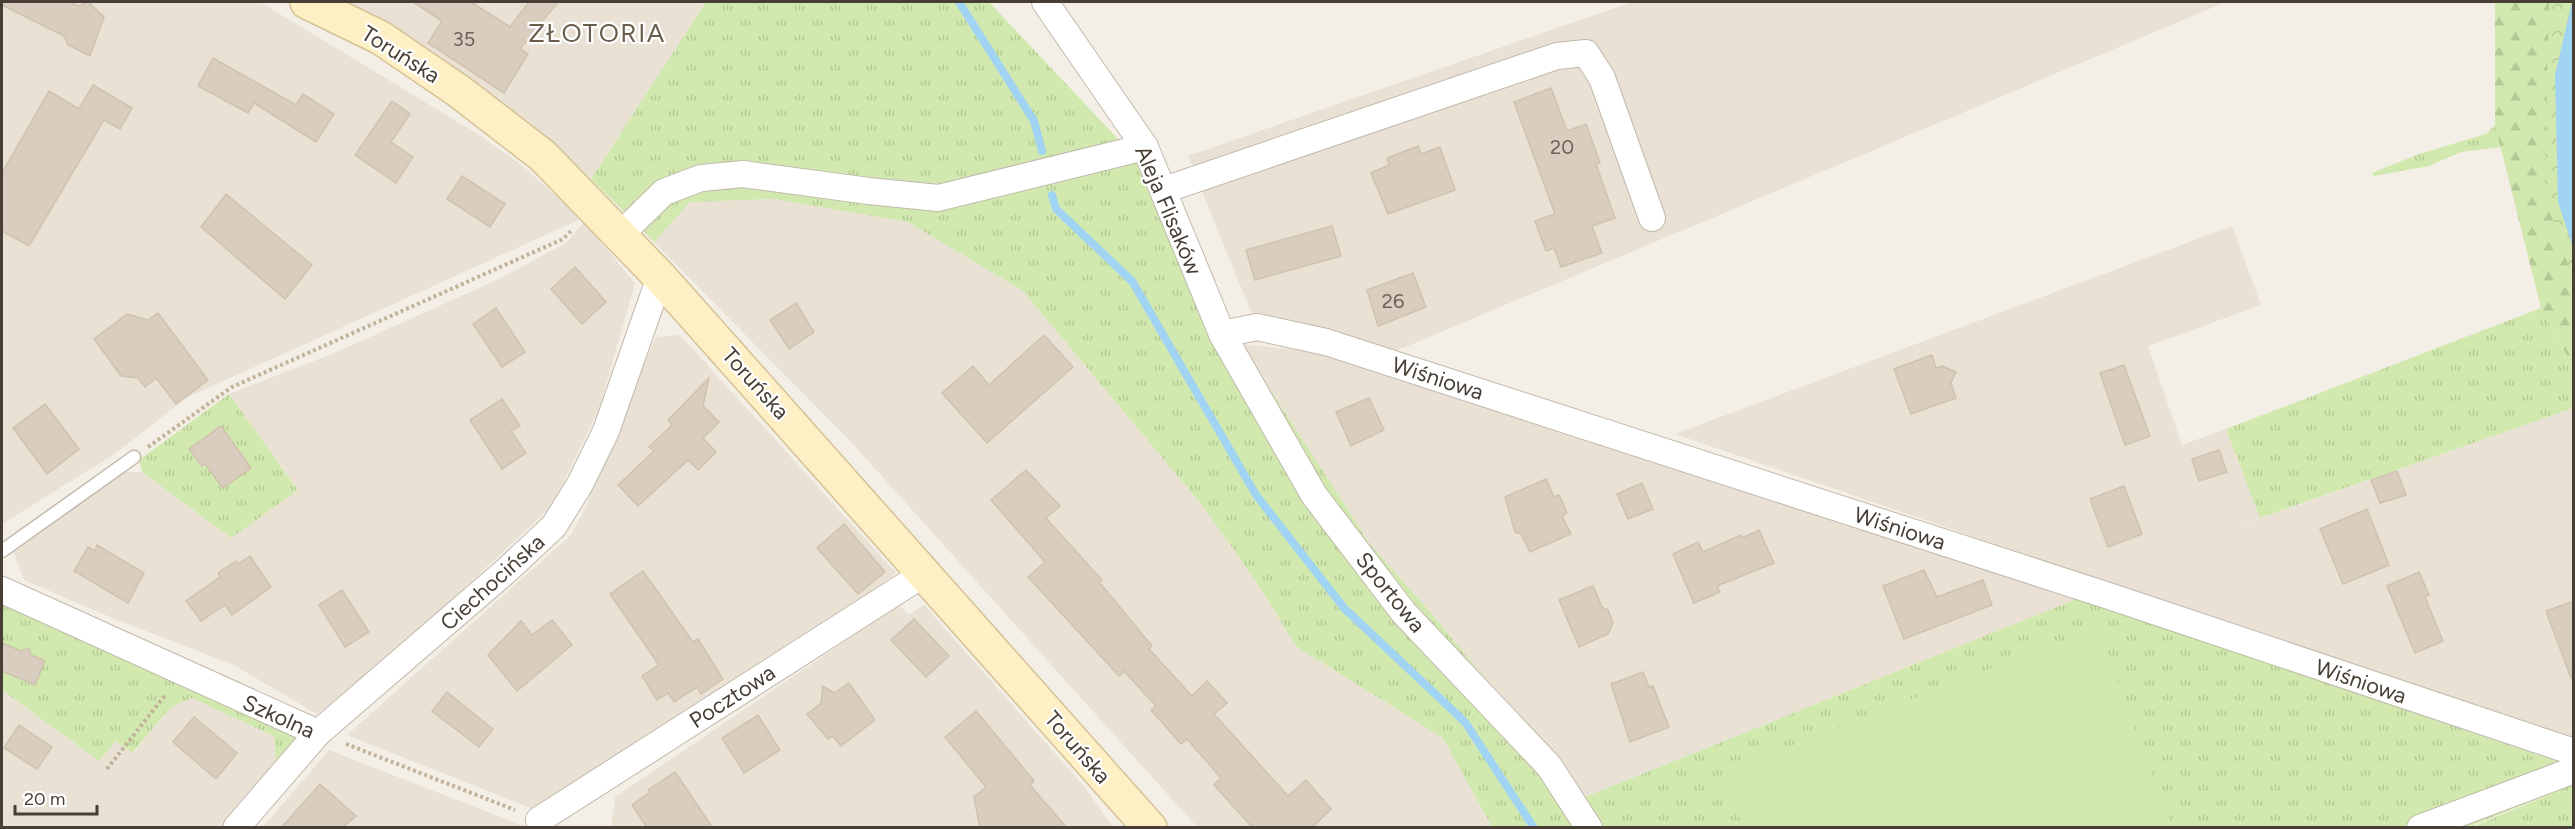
<svg xmlns="http://www.w3.org/2000/svg" width="2575" height="829" viewBox="0 0 2575 829" font-family="Figtree,sans-serif">
<style>
.residential{fill:#e8e1d4}
.grass{fill:url(#grass-tufts)}
.forest{fill:url(#forest-firs)}
.park{fill:url(#park-crowns)}
.garden{fill:#d1e9ae}
.water{fill:#a1d4f2}
.lines{fill:none;stroke-linecap:round;stroke-linejoin:round}
.stream{stroke:#a1d4f2;stroke-width:8}
.building{fill:#d8cdbe;stroke:#d0c2ae;stroke-width:1.5}
.service-casing{stroke:#c2b9ac;stroke-width:15}
.minor-casing{stroke:#c2b9ac;stroke-width:28}
.secondary-casing{stroke:#d5c295;stroke-width:36}
.path{stroke:#c1b299;stroke-width:4;stroke-dasharray:3 3;stroke-linecap:butt}
.service{stroke:#fff;stroke-width:12}
.minor{stroke:#fff;stroke-width:26}
.secondary{stroke:#ffefc5;stroke-width:33}
.labels{text-anchor:middle;stroke-width:4.5;stroke-linejoin:round;paint-order:stroke}
.number-label{font-size:20px;fill:#6b6257}
.street-label{font-size:22px;fill:#473f35;stroke:#fff}
.quarter-label{font-size:26px;letter-spacing:1.5px;fill:#6a5d4c;stroke:#fff}
</style>
<defs>
<pattern id="grass-tufts" width="24" height="20" patternUnits="userSpaceOnUse" patternTransform="scale(1.5)"><rect width="24" height="20" fill="#d1e9ae"/><path d="M3 7l-1-3M5 7V3M7 7l1-3M15 17l-1-3M17 17v-4M19 17l1-3" fill="none" stroke="#b5c996"/></pattern>
<pattern id="forest-firs" width="22" height="20" patternUnits="userSpaceOnUse" patternTransform="scale(1.5)"><rect width="22" height="20" fill="#d1e9ae"/><path d="M5 1l3.5 6h-7zM16 11l3.5 6h-7z" fill="#b5c996"/></pattern>
<pattern id="park-crowns" width="20" height="18" patternUnits="userSpaceOnUse" patternTransform="scale(1.5)"><rect width="20" height="18" fill="#d1e9ae"/><path d="M2 6a3 3 0 1 1 6 0M12 15a3 3 0 1 1 6 0" fill="none" stroke="#b5c996"/></pattern>
</defs>
<rect width="100%" height="100%" fill="#f4efe6"/>
<g class="residential">
<polygon points="6,2 260,2 481,136 524,167 581,219 186,398 116,453 2,524 2,8"/>
<polygon points="339,2 703,2 704,5 591,179 544,135"/>
<polygon points="1632,2 2226,2 1391,353 1257,327 1188,156"/>
<polygon points="774,199 908,222 1023,291 1205,509 1255,580 1297,647 1443,738 1492,827 1197,827 852,443 654,242 690,202"/>
<polygon points="584,222 635,283 599,409 552,506 401,647 317,714 232,664 117,620 24,580 13,551 122,472 142,472 231,538 298,489 229,394 337,352 499,279 566,243"/>
<polygon points="2232,226 2261,305 2148,346 2182,445 2226,429 2260,518 2196,541 2573,408 2573,741 2088,580 1960,532 1675,434"/>
<polygon points="680,335 896,573 790,653 538,811 347,735 570,536 585,509 616,428 656,337"/>
<polygon points="1241,344 1309,351 1592,438 2079,598 1560,807 1504,702 1433,615 1370,544"/>
<polygon points="899,605 909,615 924,605 1081,783 1113,827 611,828 615,797"/>
<polygon points="2,690 99,761 116,741 133,753 171,707 192,698 274,736 276,760 218,827 2,827"/>
<polygon points="329,750 526,827 262,828"/>
</g>
<g class="grass">
<polygon points="703,2 989,2 1138,160 1241,344 1370,544 1433,615 1504,702 1560,807 2079,598 2573,766 2573,827 2472,827 2573,785 2466,828 1492,827 1443,738 1297,647 1255,580 1205,509 1023,291 908,222 774,199 690,202 654,242 591,179 704,5"/>
<polygon points="2495,125 2501,147 2461,152 2429,166 2374,176 2372,173 2419,154 2486,134"/>
<polygon points="2541,308 2573,366 2573,408 2260,518 2226,429"/>
<polygon points="229,394 298,490 231,538 142,472 139,460"/>
<polygon points="2,598 296,738 276,760 274,736 192,698 171,707 132,753 116,741 99,761 2,690"/>
</g>
<polygon class="forest" points="2495,2 2572,2 2573,366 2541,308 2495,125"/>
<polygon class="park" points="2549,2 2573,2 2573,280 2544,192"/>
<polygon class="garden" points="2097,628 2172,827 1743,827 1722,772"/>
<polygon class="water" points="2572,2 2574,2 2573,248 2558,202 2555,75"/>
<g class="lines">
<g class="stream">
<polyline points="959,2 1034,121 1042,151"/>
<polyline points="1052,195 1056,209 1132,281 1256,495 1344,608 1465,722 1534,828"/>
</g>
</g>
<g class="building">
<polygon points="2,2 69,2 79,6 88,2 104,17 90,56 68,45 64,36 2,5"/>
<polygon points="413,2 471,2 510,27 529,2 558,2 520,49 528,54 504,93 428,43 442,21"/>
<polygon points="213,58 296,105 303,94 334,114 316,142 254,103 248,113 198,86"/>
<polygon points="93,85 132,108 120,129 104,120 29,246 2,231 2,173 49,91 79,109"/>
<polygon points="1551,88 1567,131 1586,124 1600,163 1596,164 1615,218 1592,226 1602,253 1561,267 1554,248 1546,251 1535,221 1555,214 1514,102"/>
<polygon points="392,101 410,114 391,142 413,157 396,183 355,155"/>
<polygon points="1418,146 1421,154 1440,147 1455,190 1388,214 1371,173 1389,165 1387,158"/>
<polygon points="462,176 505,204 490,227 447,199"/>
<polygon points="226,194 312,265 285,299 201,227"/>
<polygon points="1332,226 1341,256 1255,280 1246,250"/>
<polygon points="575,267 606,302 582,324 551,289"/>
<polygon points="1413,273 1426,307 1378,326 1367,290"/>
<polygon points="796,303 814,332 789,349 770,320"/>
<polygon points="496,308 525,352 502,367 473,324"/>
<polygon points="158,313 208,380 176,404 156,378 145,387 138,378 121,376 94,339 127,314 148,320"/>
<polygon points="1044,335 1073,367 987,443 942,393 973,366 989,385"/>
<polygon points="1932,355 1936,368 1942,366 1956,372 1951,383 1956,398 1911,414 1894,369"/>
<polygon points="2124,365 2150,436 2125,445 2100,373"/>
<polygon points="709,378 703,406 719,422 703,438 716,452 698,470 688,460 638,506 618,485 654,451 649,447 672,425 668,420"/>
<polygon points="1369,398 1384,430 1351,446 1336,412"/>
<polygon points="502,399 520,426 511,431 526,453 502,469 470,420"/>
<polygon points="45,404 79,449 47,474 13,428"/>
<polygon points="221,426 251,468 223,488 205,464 202,466 189,449"/>
<polygon points="2219,450 2227,472 2199,481 2192,459"/>
<polygon points="1026,470 1060,506 1046,518 1102,580 1099,582 1152,646 1149,649 1192,696 1207,681 1227,703 1214,714 1288,796 1306,780 1331,809 1312,828 1253,828 1214,785 1221,778 1187,739 1181,744 1151,710 1156,706 1124,671 1119,676 1028,577 1045,562 991,500"/>
<polygon points="2397,471 2406,495 2380,503 2371,480"/>
<polygon points="1546,479 1554,497 1559,495 1567,513 1562,516 1571,534 1530,552 1521,534 1515,532 1505,497"/>
<polygon points="1642,483 1653,509 1628,519 1617,494"/>
<polygon points="2124,486 2142,534 2108,547 2090,499"/>
<polygon points="2367,509 2389,565 2343,584 2320,529"/>
<polygon points="844,524 885,572 858,594 817,548"/>
<polygon points="1759,530 1774,563 1717,586 1720,592 1694,603 1673,554 1698,542 1703,552 1741,535 1742,538"/>
<polygon points="97,545 144,573 128,603 74,571 88,547 95,551"/>
<polygon points="250,556 271,587 232,615 225,605 201,621 186,601 220,577 218,573 236,561 238,564"/>
<polygon points="1924,570 1937,597 1983,580 1992,605 1904,639 1883,586"/>
<polygon points="643,571 693,642 698,639 723,679 701,694 697,687 674,702 668,693 657,700 642,676 659,665 610,594"/>
<polygon points="2419,572 2429,595 2425,597 2443,641 2415,653 2387,586"/>
<polygon points="1593,586 1602,607 1608,610 1613,623 1608,634 1579,647 1559,600"/>
<polygon points="342,590 369,632 345,647 319,605"/>
<polygon points="2574,601 2574,678 2571,678 2546,611"/>
<polygon points="914,619 949,656 926,677 891,640"/>
<polygon points="552,620 572,645 517,691 488,655 521,621 532,635"/>
<polygon points="2,643 21,651 29,648 31,655 45,661 35,685 2,671"/>
<polygon points="1643,672 1649,687 1653,686 1669,727 1630,742 1611,684"/>
<polygon points="849,683 875,720 841,746 833,736 828,739 807,714 821,703 823,686 834,693"/>
<polygon points="447,692 493,729 479,747 432,711"/>
<polygon points="976,711 1034,781 1030,785 1067,828 980,828 974,797 986,787 945,737"/>
<polygon points="758,715 780,750 744,773 722,738"/>
<polygon points="194,717 237,753 216,779 173,742"/>
<polygon points="19,725 52,747 37,769 4,748"/>
<polygon points="675,772 713,828 647,828 632,805 650,792 648,790"/>
<polygon points="320,784 356,816 342,828 281,828"/>
</g>
<g class="lines">
<g class="service-casing">
<polyline id="service" points="2,551 134,457"/>
</g>
<g class="minor-casing">
<g id="minor">
<polyline points="1045,2 1145,147 1222,334 1314,495 1404,613 1549,766 1589,828"/>
<polyline points="1164,190 1557,56 1586,53 1602,78 1652,218"/>
<polyline points="620,235 664,192 701,178 743,174 869,191 938,198 1145,147"/>
<polyline points="1222,334 1257,327 1326,342 2112,597 2574,752"/>
<polyline points="2,590 318,733"/>
<polyline points="539,820 925,573"/>
<polyline points="236,828 318,733 507,570 554,526 580,484 606,431 660,277"/>
<polyline points="2420,828 2574,770"/>
</g>
</g>
<g class="secondary-casing">
<polyline id="secondary" points="307,2 381,38 460,92 543,156 660,277 1150,828"/>
</g>
<g class="path">
<polyline points="148,447 232,387 563,239 572,230"/>
<polyline points="346,744 515,810"/>
<polyline points="107,769 166,694"/>
</g>
<use href="#service" class="service"/>
<use href="#minor" class="minor"/>
<use href="#secondary" class="secondary"/>
</g>
<g class="labels">
<g class="number-label">
<text x="464" y="46">35</text>
<text x="1562" y="154">20</text>
<text x="1393" y="308">26</text>
</g>
<g class="street-label">
<text transform="translate(401 54) rotate(32)" y="8">Toruńska</text>
<text transform="translate(1169 210) rotate(67)" y="8">Aleja Flisaków</text>
<text transform="translate(1438 378) rotate(18)" y="8">Wiśniowa</text>
<text transform="translate(756 383) rotate(48)" y="8">Toruńska</text>
<text transform="translate(1900 528) rotate(18)" y="8">Wiśniowa</text>
<text transform="translate(492 582) rotate(-42)" y="8">Ciechocińska</text>
<text transform="translate(1391 592) rotate(51)" y="8">Sportowa</text>
<text transform="translate(2361 681) rotate(19)" y="8">Wiśniowa</text>
<text transform="translate(732 696) rotate(-33)" y="8">Pocztowa</text>
<text transform="translate(279 716) rotate(24)" y="8">Szkolna</text>
<text transform="translate(1078 747) rotate(49)" y="8">Toruńska</text>
</g>
<g class="quarter-label">
<text x="597" y="42">ZŁOTORIA</text>
</g>
</g>
<rect width="2575" height="829" fill="none" stroke="#473f35" stroke-width="6"/>
<path d="M15 805v9h82v-9" fill="none" stroke="#473f35" stroke-width="3"/>
<text x="24" y="805" font-size="18" fill="#473f35" stroke="#ffffff" stroke-width="4.5" paint-order="stroke">20 m</text>
</svg>
